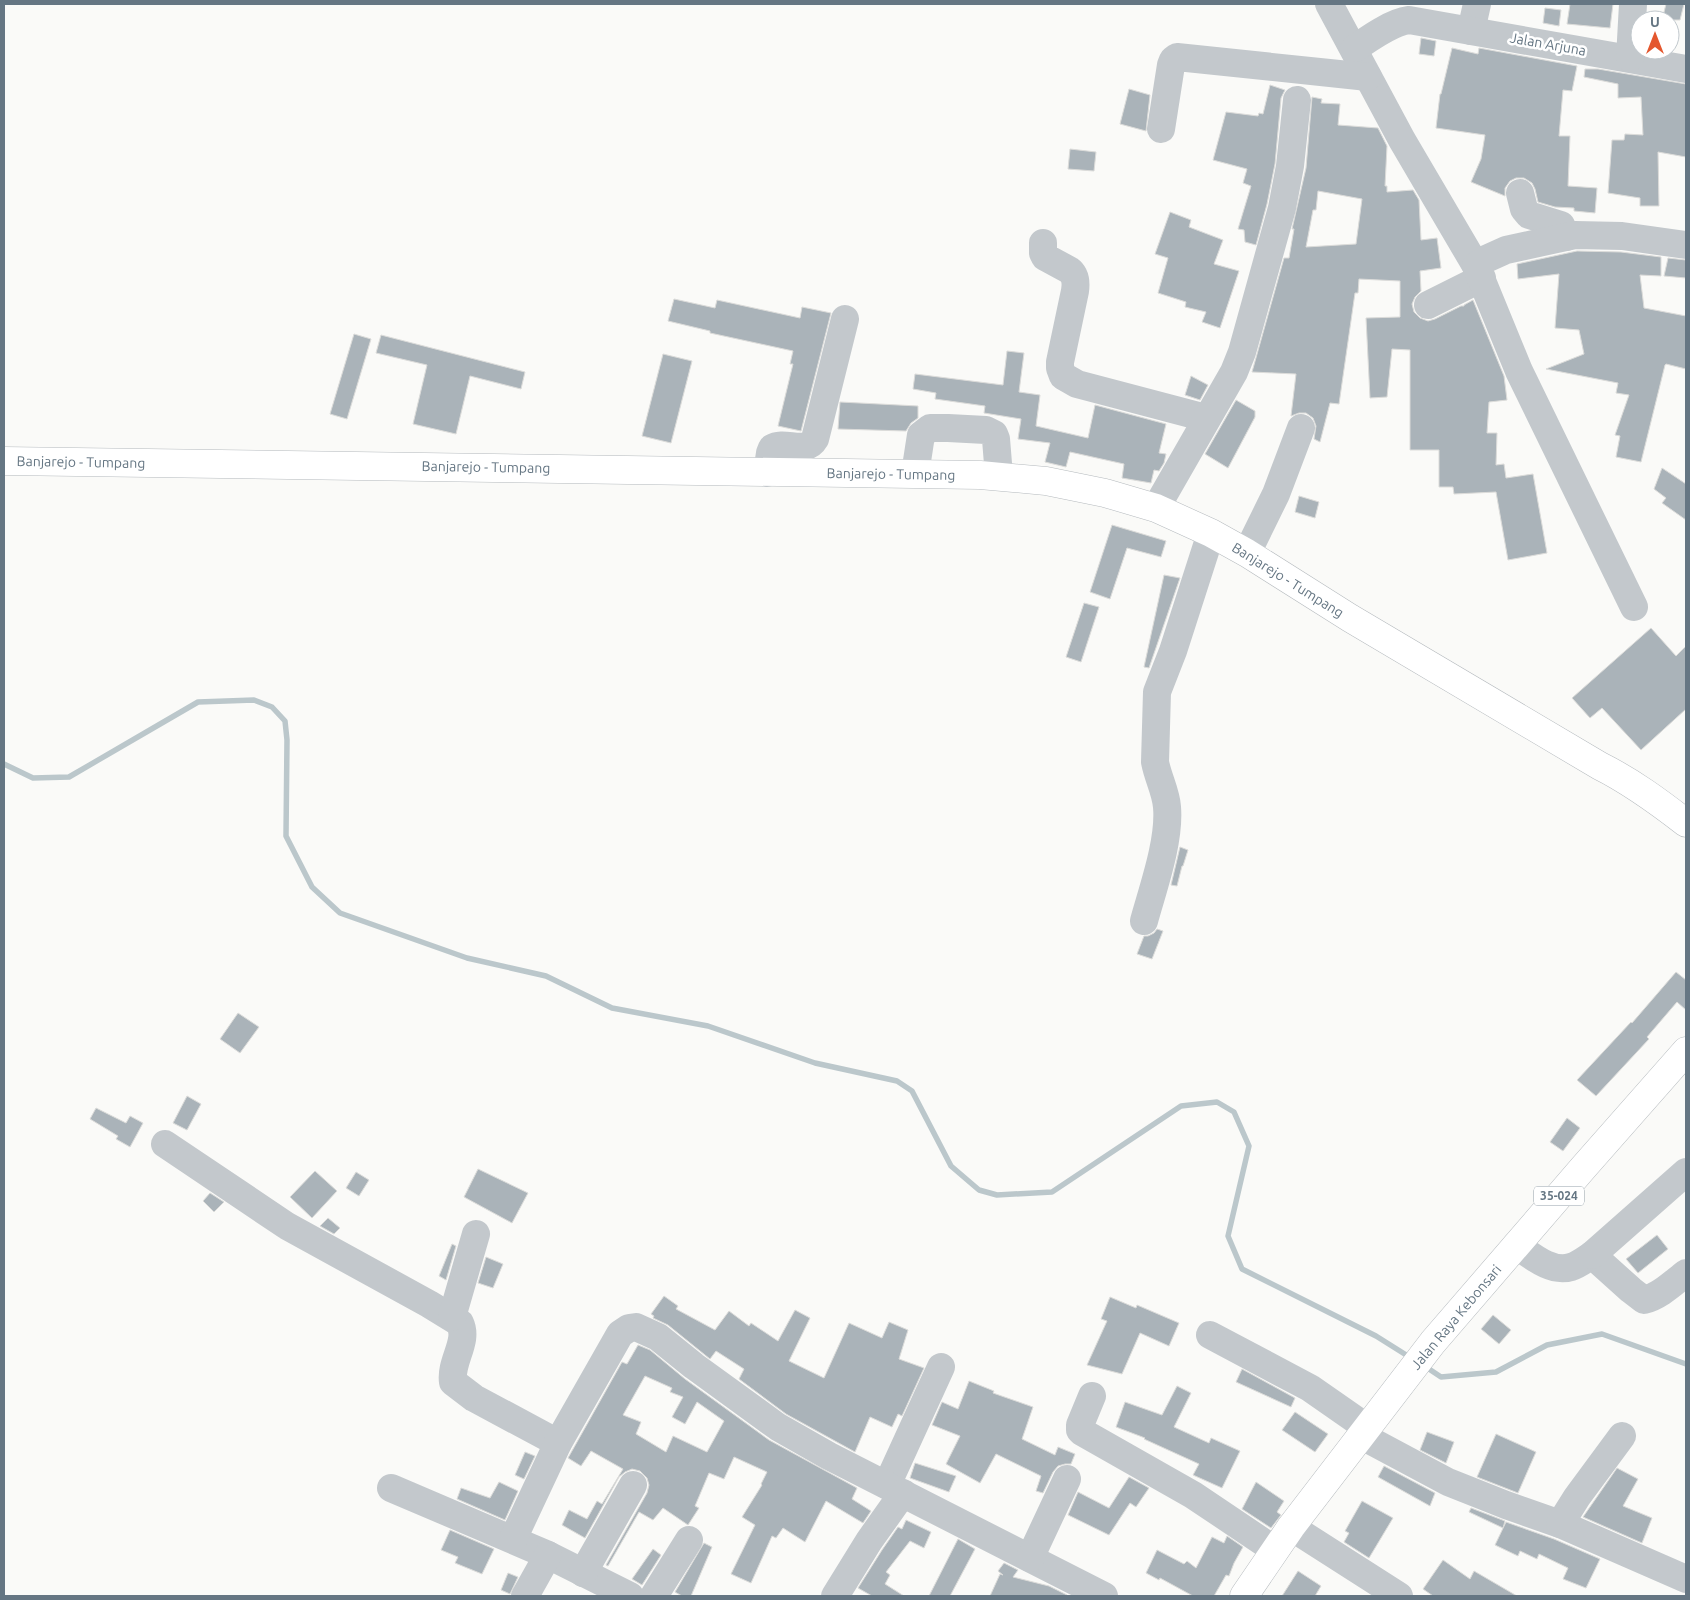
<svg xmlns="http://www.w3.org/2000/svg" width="1690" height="1600" viewBox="0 0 1690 1600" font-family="Ubuntu,sans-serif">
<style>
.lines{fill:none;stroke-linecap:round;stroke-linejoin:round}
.stream{stroke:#bbc7cb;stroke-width:5.5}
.building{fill:#aab3b9;stroke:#dcdcda;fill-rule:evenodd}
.major-casing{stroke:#b5babe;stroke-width:29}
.minor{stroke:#c3c8cc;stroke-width:28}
.major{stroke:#fff;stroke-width:28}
.labels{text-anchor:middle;stroke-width:5;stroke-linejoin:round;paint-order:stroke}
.shield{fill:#fff;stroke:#939fa8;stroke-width:1}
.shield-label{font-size:12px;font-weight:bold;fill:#657683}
.street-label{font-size:14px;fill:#657683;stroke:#fff}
</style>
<rect width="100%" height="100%" fill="#fafaf8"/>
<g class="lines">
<g class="stream">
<polyline points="4,764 33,778 69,777 198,702 254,700 272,707 285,721 287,740 286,836 312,887 340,913 467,958 546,976 612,1008 708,1026 815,1063 897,1081 912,1091 951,1166 979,1190 997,1195 1052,1192 1181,1106 1217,1102 1234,1112 1249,1146 1228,1236 1242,1269 1376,1336 1411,1358"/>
<polyline points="1423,1365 1441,1377 1496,1372 1547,1345 1602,1334 1686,1364"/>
</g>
</g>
<g class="building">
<polygon points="1570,4 1613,4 1610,28 1567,24"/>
<polygon points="1666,4 1684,4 1680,20 1662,20"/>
<polygon points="1545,8 1561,10 1559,26 1543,23"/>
<polygon points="1421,38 1436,41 1434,56 1419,54"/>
<polygon points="1452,48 1478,54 1479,48 1577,66 1572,91 1563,90 1559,136 1570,136 1568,186 1597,188 1595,213 1574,211 1574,208 1555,207 1538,202 1535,189 1532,183 1524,178 1516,178 1510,181 1505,188 1505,196 1471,182 1481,159 1485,135 1436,128 1440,94 1441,94"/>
<polygon points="1585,69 1598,69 1686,84 1686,157 1658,152 1659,206 1640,206 1640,198 1608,193 1612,140 1624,140 1625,134 1643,135 1641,97 1618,98 1618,84 1584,77"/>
<polygon points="1270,85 1285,90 1281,98 1275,164 1267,204 1256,245 1245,242 1244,230 1238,229 1251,186 1243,183 1247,169 1213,160 1226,112 1258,116 1259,113 1263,114"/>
<polygon points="1129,89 1150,95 1146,131 1120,124"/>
<path d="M1312 97 1322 99 1321 103 1340 104 1338 125 1378 128 1387 146 1385 186H1387V192L1413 190 1419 200 1421 240 1437 238 1441 268 1420 271 1421 291 1415 297 1412 304 1414 312 1420 318 1428 321 1435 319 1461 306H1464V305L1473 300 1504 376 1507 400 1489 402 1487 433H1497L1496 465 1504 464 1506 478 1533 474 1547 553 1508 560 1496 492 1454 494 1453 487H1439V450H1410V350L1392 349 1387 397 1370 398 1366 318 1400 317V281L1359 279 1358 293H1355L1339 404 1330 403 1320 442 1314 439 1316 426 1313 418 1306 413H1299L1291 416 1296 374 1252 372 1284 258H1289L1294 229H1292L1306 168ZM1318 191 1362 199 1356 244 1306 247 1313 210H1316Z"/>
<polygon points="1070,149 1096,152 1094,171 1068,169"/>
<polygon points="1170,212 1191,220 1189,227 1223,240 1214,264 1239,271 1220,328 1202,322 1206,312 1185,307 1186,302 1158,293 1168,258 1155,254"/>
<polygon points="1577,251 1621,252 1661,257 1661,276 1640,275 1644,308 1686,316 1686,369 1666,364 1665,365 1641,462 1616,457 1620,436 1615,435 1629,395 1616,393 1618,383 1546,369 1584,354 1579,330 1555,328 1559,274 1518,279 1517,264"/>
<polygon points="1668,258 1686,260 1686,278 1664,276"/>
<polygon points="674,299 715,308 717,300 800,318 802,307 831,313 801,431 778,426 793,364 790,364 793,351 710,333 710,331 668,321"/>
<polygon points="354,334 371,339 347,419 330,414"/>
<polygon points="381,335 525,372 521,389 470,376 456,434 413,424 427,365 376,353"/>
<polygon points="1007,351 1024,353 1019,392 1040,395 1036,426 1088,438 1095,405 1166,424 1159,453 1166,454 1164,463 1159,471 1154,470 1151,483 1122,478 1124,464 1070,452 1066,467 1045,462 1050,443 1018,439 1021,419 984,413 985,406 935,399 936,393 913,389 915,374 1003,385"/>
<polygon points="663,354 692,361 671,443 642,436"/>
<polygon points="1191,376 1208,385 1200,400 1185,395"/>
<polygon points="1236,400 1255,411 1255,417 1228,468 1205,454"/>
<polygon points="840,402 918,406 918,418 911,423 906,431 838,429"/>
<polygon points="1662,468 1686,484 1686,520 1662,503 1666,498 1654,489"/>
<polygon points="1299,496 1319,502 1315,518 1295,512"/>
<polygon points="1112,525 1166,541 1161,557 1127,548 1110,599 1090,592"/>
<polygon points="1164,575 1180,578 1149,668 1144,667"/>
<polygon points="1084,603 1099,607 1081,662 1066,657"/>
<polygon points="1651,628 1676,656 1686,646 1686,709 1641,750 1602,708 1590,718 1572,698"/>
<polygon points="1180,847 1188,850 1183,866 1182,866 1177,886 1171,885"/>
<polygon points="1157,929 1163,931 1152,959 1137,954 1144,936 1148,936 1154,933"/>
<polygon points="1676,972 1686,980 1686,1010 1677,1002 1647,1037 1649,1039 1596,1096 1577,1080 1631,1022 1632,1023"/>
<polygon points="238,1013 259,1027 240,1053 220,1039"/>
<polygon points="187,1096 201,1104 187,1130 173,1123"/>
<polygon points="96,1108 126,1123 130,1116 143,1123 130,1147 116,1139 118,1136 90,1119"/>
<polygon points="1567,1118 1580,1128 1563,1151 1550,1142"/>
<polygon points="478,1169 528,1193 512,1223 464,1197"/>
<polygon points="315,1171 337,1191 312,1218 290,1197"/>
<polygon points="356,1172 369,1180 359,1196 346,1188"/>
<polygon points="210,1193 224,1202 214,1212 203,1201"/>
<polygon points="328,1218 340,1228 334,1234 320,1226"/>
<polygon points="1657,1235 1668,1249 1638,1273 1626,1259"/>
<polygon points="452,1244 456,1246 446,1280 439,1276"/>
<polygon points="486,1257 503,1264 493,1288 478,1283"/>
<polygon points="664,1296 678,1306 676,1309 715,1330 729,1311 749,1326 751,1323 778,1341 795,1310 810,1318 789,1361 824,1378 849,1323 882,1338 889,1322 908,1330 899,1359 924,1368 902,1416 898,1414 892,1427 870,1417 855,1452 786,1414 739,1379 744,1369 716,1351 710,1359 668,1325 653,1318 654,1316 651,1314"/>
<polygon points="1110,1297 1136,1308 1137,1305 1179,1323 1169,1346 1140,1333 1122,1374 1087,1365 1107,1321 1101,1319"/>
<polygon points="1493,1315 1511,1330 1499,1344 1481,1329"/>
<path d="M638 1345 650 1350 685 1379 769 1440 857 1488 852 1499 871 1511 863 1523 826 1501 805 1542 783 1528 776 1538 772 1536 751 1583 731 1574 755 1525 742 1517 762 1485 761 1484 767 1472 734 1457 724 1479 709 1473 695 1506 699 1508 688 1525 663 1508 653 1520 639 1512 608 1566 606 1565 647 1493 649 1485 647 1478 640 1471 632 1469 625 1472 619 1477 585 1538 562 1525 569 1510 587 1519 597 1501 602 1504 623 1469 591 1451 581 1466 568 1458 622 1362 627 1364ZM645 1376 672 1388 670 1392 683 1397 672 1417 685 1424 697 1402 724 1421 707 1452 673 1436 666 1452 636 1434 641 1422 623 1415Z"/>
<polygon points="1242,1369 1295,1398 1291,1407 1236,1382"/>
<polygon points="969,1381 994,1391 993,1393 1033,1407 1022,1439 1055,1455 1058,1447 1075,1454 1071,1464 1065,1464 1058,1466 1053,1472 1043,1493 1036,1491 1041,1476 996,1454 980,1483 946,1464 960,1436 932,1425 942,1402 958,1409"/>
<polygon points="1177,1386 1191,1393 1174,1427 1209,1443 1211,1438 1240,1451 1222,1488 1193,1475 1199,1464 1144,1439 1145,1438 1116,1427 1125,1402 1162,1415"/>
<polygon points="1295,1412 1328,1434 1315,1452 1282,1430"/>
<polygon points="1427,1432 1454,1442 1446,1463 1420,1450"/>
<polygon points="1496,1434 1536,1452 1518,1493 1477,1477"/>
<polygon points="525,1452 535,1456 524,1479 515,1475"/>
<polygon points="915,1463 956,1476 949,1492 910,1478"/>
<polygon points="1384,1466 1435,1493 1430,1506 1378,1477"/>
<polygon points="1617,1468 1638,1479 1623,1506 1652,1518 1642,1543 1583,1517"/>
<polygon points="1129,1477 1149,1488 1136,1507 1130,1503 1109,1535 1068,1515 1078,1492 1109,1508"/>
<polygon points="499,1482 518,1491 505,1520 457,1499 461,1488 490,1498"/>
<polygon points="1256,1482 1284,1501 1277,1512 1281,1515 1271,1528 1242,1509"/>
<polygon points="1362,1501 1393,1518 1369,1558 1344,1542 1349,1533 1345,1531"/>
<polygon points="1471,1508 1505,1521 1503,1528 1469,1512"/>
<polygon points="906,1520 931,1532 924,1548 910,1541 886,1572 890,1575 885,1584 904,1596 872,1596 858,1588 882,1550 898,1527 902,1529"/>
<polygon points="1506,1522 1554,1539 1600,1559 1586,1588 1563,1579 1568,1568 1539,1554 1537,1559 1520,1551 1518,1556 1495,1545"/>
<polygon points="450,1530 494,1549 482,1574 455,1563 458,1557 441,1550"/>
<polygon points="1227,1536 1243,1547 1234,1563 1229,1576 1226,1575 1214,1596 1193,1596 1160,1578 1159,1580 1146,1573 1157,1550 1184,1564 1187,1561 1196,1568 1212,1537 1224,1543"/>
<polygon points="958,1539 975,1549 950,1596 929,1596"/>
<polygon points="704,1543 712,1547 691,1596 682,1596 675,1592"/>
<polygon points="653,1549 661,1555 642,1585 632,1579"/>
<polygon points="1443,1560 1470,1579 1474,1571 1517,1596 1433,1596 1423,1589"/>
<polygon points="1004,1563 1018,1570 1013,1577 1049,1586 1067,1595 1067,1596 990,1596 1000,1574 1003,1575 998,1571"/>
<polygon points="1298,1571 1321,1586 1315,1596 1282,1596"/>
<polygon points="508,1573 518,1577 510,1594 501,1590"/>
</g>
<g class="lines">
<g class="major-casing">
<g id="major">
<path d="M4 461 980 475 1046 481 1105 493 1156 508 1211 533 1247 553 1350 618 1600 766C1632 782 1659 802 1686 823"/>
<polyline points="1244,1596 1291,1527 1433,1342 1583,1168 1686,1051"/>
</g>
</g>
<g class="minor">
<polyline points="1329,4 1402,140 1476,266"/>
<polyline points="1471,31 1477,4"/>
<path d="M1354 49C1368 39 1392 22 1409 20L1686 69"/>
<polyline points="1630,58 1633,4"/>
<polyline points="1161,129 1171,65 1173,60 1177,57 1368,77"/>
<polyline points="1520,193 1524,209 1529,215 1561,225 1566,237"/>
<path d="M1043 243V253L1045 257 1069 270C1076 275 1076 284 1075 291L1060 362V368L1063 376 1077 384 1206 418"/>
<polyline points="1428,305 1482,278"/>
<path d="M767 473 770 453 772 448C785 440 806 455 815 439L845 319"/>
<polyline points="915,474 921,435 930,428 948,428 986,430 994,434 996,439 999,476"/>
<polyline points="1156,508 1234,372 1242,352 1282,208 1290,166 1297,100"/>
<polyline points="1247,553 1276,494 1301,428"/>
<polyline points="1634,607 1519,371 1476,266 1486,259 1506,250 1575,235 1622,236 1686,245"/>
<path d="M1144 921C1153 888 1170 841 1167 807 1166 792 1158 778 1155 762L1157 692 1173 651 1211 533"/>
<path d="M165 1144 287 1226 429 1304 460 1323C469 1342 450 1361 453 1382L474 1398 558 1443"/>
<path d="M1516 1245C1532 1256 1551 1273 1571 1267 1578 1265 1586 1259 1592 1255L1631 1290 1644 1300C1660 1296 1673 1283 1686 1273"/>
<polyline points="1592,1255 1686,1172"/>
<polyline points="452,1317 476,1234"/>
<polyline points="1210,1335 1310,1388 1366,1427"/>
<polyline points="1092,1396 1080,1425 1080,1430 1082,1432 1193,1495 1275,1550"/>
<polyline points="1360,1435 1448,1482 1506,1505 1560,1524 1686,1579"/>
<polyline points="887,1485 941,1367"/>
<polyline points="391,1488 548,1555 630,1596"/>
<polyline points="1560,1524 1577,1497 1622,1436"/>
<polyline points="1291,1527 1399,1596"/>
<polyline points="513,1539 558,1443 620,1334 629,1328 636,1327 658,1337 694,1366 778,1427 829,1456 1104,1596"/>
<polyline points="1030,1558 1067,1479"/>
<polyline points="583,1573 633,1485"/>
<polyline points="525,1596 548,1555"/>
<polyline points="654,1596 689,1540"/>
<polyline points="835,1596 869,1541 903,1493"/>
</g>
<use href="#major" class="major"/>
</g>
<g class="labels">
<rect class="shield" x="1534" y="1186.5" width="50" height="19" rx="4"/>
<g class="shield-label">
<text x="1559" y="1200">35-024</text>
</g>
<g class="street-label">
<text transform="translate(1548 44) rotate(10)" y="5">Jalan Arjuna</text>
<text transform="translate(81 462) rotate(1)" y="5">Banjarejo - Tumpang</text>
<text transform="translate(486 467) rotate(1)" y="5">Banjarejo - Tumpang</text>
<text transform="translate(891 474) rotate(1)" y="5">Banjarejo - Tumpang</text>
<text transform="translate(1288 580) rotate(32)" y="5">Banjarejo - Tumpang</text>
<text transform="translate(1456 1317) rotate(-50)" y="5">Jalan Raya Kebonsari</text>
</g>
</g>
<rect width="1690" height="1600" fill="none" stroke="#657683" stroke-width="10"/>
<g transform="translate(1655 35)"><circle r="24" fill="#ffffff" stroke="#c1c8cd"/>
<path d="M0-4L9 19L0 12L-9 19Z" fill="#e4572e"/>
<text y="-8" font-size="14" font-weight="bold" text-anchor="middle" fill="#657683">U</text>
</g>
</svg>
